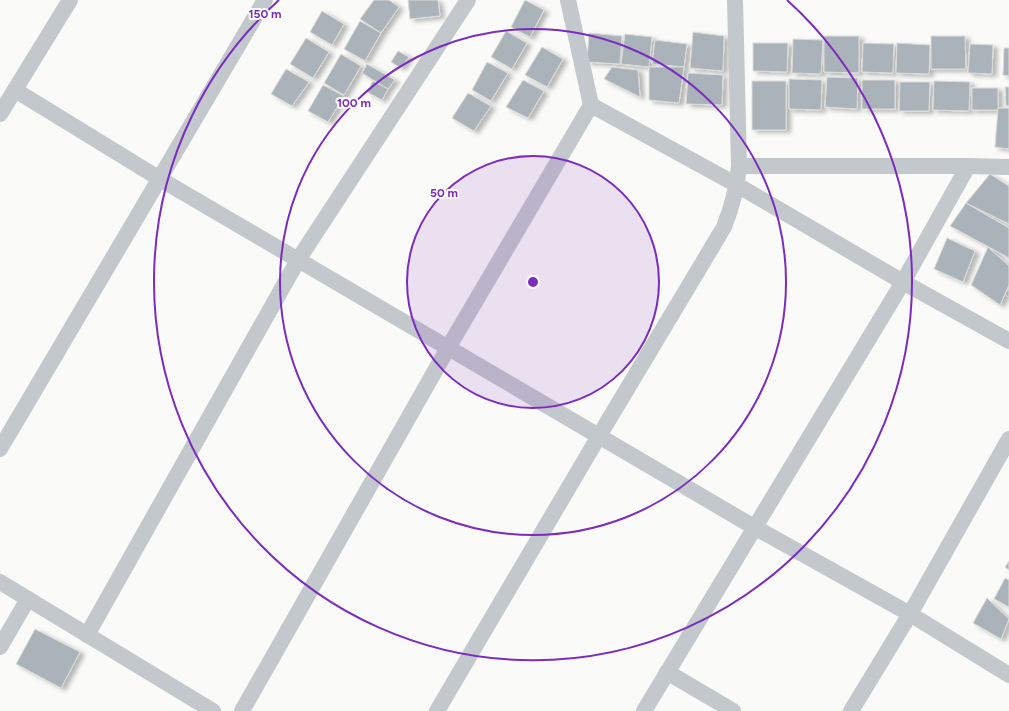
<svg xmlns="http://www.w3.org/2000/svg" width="1009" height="711" viewBox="0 0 1009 711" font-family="Figtree,sans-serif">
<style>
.building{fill:#aab3b9;stroke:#dcdcda;filter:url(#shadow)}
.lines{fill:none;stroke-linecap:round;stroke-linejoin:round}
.minor{stroke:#c3c8cc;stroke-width:16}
.ring{fill:none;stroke:#7b2cbf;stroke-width:2}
.centre{fill:#7b2cbf;stroke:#fff;stroke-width:2}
.ring-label{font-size:12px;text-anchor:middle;font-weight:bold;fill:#7b2cbf;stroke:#fff;stroke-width:4;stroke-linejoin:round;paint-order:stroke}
</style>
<defs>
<filter id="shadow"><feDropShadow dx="4.5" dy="2.5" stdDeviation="2" flood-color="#0004"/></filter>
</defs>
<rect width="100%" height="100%" fill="#fafaf8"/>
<g class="building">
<polygon points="374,0 389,0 399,7 381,33 360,19"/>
<polygon points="408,0 438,0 440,16 410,19"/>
<polygon points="525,0 544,10 530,37 511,27"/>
<polygon points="322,11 344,24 332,45 310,32"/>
<polygon points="360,21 381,33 365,61 344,49"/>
<polygon points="506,31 527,43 512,69 491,57"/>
<polygon points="693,32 724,36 723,71 690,68"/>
<polygon points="589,33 622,36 620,64 587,62"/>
<polygon points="625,34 652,37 649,67 621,64"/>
<polygon points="824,36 859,36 859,73 824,72"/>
<polygon points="931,36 965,36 966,69 931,69"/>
<polygon points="306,38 329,52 313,78 290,64"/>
<polygon points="793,39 823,40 821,74 792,73"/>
<polygon points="655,40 687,44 684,67 652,64"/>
<polygon points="753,43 788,43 787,72 753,71"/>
<polygon points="863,43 894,44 893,73 862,72"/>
<polygon points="897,43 930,45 929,74 896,73"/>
<polygon points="970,44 993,45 992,74 968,73"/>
<polygon points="542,47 563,59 547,87 525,75"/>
<polygon points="1004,48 1009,48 1009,76 1003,75"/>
<polygon points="398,51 409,57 401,68 391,62"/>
<polygon points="341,54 361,66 344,95 324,83"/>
<polygon points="487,62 508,73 491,101 472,90"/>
<polygon points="367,64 395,80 388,89 362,73"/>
<polygon points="612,67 638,70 640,97 604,79"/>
<polygon points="649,67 684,67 679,103 649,100"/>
<polygon points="286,69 309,82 292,106 271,94"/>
<polygon points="688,73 723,75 722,105 686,104"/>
<polygon points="827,77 858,78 857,109 825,107"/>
<polygon points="789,79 822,80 821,110 789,109"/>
<polygon points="523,80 544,91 528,118 506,107"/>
<rect x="862" y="80" width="33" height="29"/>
<polygon points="373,81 388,89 382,100 367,92"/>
<rect x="752" y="81" width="34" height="49"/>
<polygon points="934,81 970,82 969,111 933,110"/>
<polygon points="900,82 930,82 929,111 899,111"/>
<polygon points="323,85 344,96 328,122 308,111"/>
<polygon points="1005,87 1009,87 1009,106 1006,106"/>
<rect x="972" y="88" width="26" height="22"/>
<polygon points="468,93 491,106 474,131 452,118"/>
<polygon points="998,108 1009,108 1009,149 995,147"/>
<polygon points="990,174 1009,186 1009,224 966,203"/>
<polygon points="966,203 1009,228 1009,258 950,226"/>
<polygon points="947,238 975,251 963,282 934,269"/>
<polygon points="988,247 1009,266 1009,285 1000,305 971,285"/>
<polygon points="1009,288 1009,298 1005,294"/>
<polygon points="1009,561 1009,570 1005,567"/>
<polygon points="1005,578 1009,580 1009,607 994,599"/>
<polygon points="987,598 1009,619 1001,639 973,623"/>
<polygon points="35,629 80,652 61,688 16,664"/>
</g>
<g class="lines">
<g class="minor">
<polyline points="15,90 160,179 754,527 910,614 1009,675"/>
<polyline points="591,105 737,185 903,282 1009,341"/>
<polyline points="0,114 70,0"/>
<polyline points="739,166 968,166 1009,167"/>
<polyline points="0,449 265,0"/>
<polyline points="0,582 213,711"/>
<polyline points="87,635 298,260 468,0"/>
<polyline points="0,647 28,599"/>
<polyline points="667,672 733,711"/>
<polyline points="242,711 448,348 591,105 568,0"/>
<path d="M437 711 599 436 724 227C732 207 737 188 739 166L735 0"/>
<polyline points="644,711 903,282 968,166"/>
<polyline points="851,711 910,614 1009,439"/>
</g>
</g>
<circle cx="533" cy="282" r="126" fill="#7b2cbf" fill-opacity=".12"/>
<g class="ring">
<circle cx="533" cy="282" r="126"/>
<circle cx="533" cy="282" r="253"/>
<path d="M787 0A379 379 0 1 1 279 0"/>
</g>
<circle cx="533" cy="282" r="6" class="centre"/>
<g class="ring-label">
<text x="265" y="18">150 m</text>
<text x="354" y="107">100 m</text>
<text x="444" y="197">50 m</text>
</g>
</svg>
